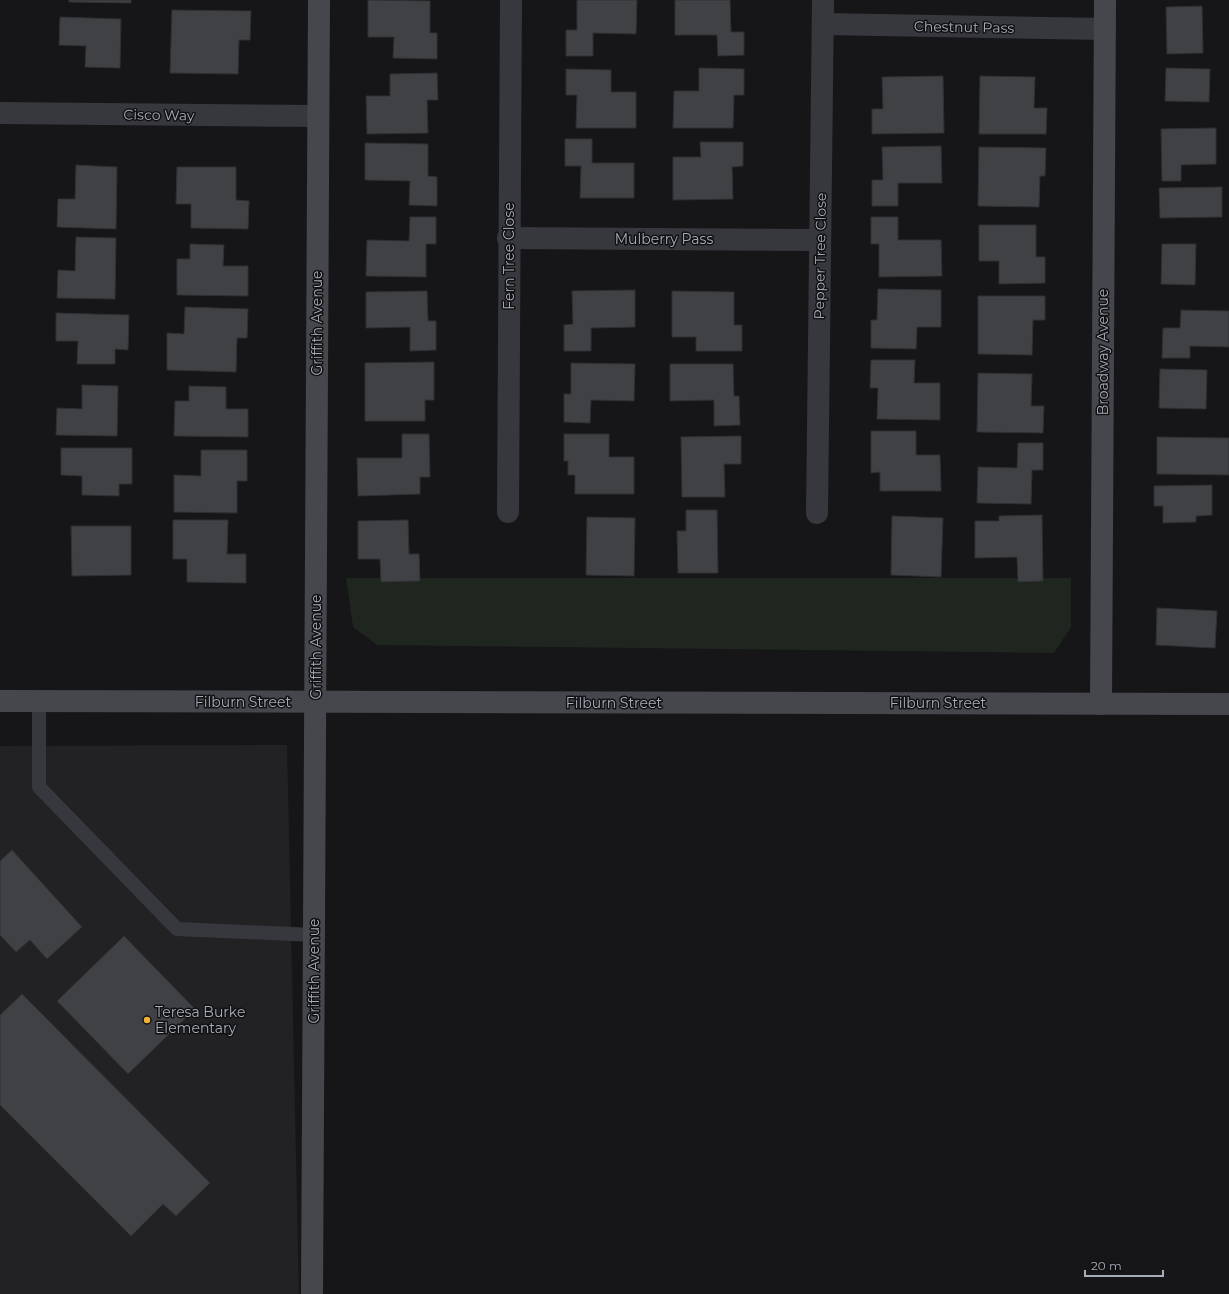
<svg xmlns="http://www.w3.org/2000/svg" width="1229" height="1294" viewBox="0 0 1229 1294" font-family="Montserrat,sans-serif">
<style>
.built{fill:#222225}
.green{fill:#1e261f}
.building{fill:#404145;stroke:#303034}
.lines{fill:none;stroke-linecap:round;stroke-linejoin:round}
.lane{stroke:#37383d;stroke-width:14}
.street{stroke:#37383d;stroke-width:22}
.secondary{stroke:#45474d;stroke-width:22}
.poi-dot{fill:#f2b134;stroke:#111113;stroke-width:1.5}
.labels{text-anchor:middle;stroke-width:3;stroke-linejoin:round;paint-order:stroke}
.street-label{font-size:14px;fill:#a8adb8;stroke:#111113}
.poi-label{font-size:14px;fill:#a8adb8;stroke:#111113;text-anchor:start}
</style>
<rect width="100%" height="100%" fill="#161618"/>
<polygon class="built" points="287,745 299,1294 0,1294 0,746"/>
<polygon class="green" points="346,578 1071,578 1071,627 1054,653 377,645 353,627"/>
<g class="building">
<polygon points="69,0 131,0 131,3 69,2"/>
<polygon points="368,0 430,1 430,33 437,33 437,59 393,58 394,37 368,37"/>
<polygon points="577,0 637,0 636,34 593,33 593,56 566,56 566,30 577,30"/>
<polygon points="675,0 730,0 731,32 744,32 744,55 718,56 717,35 675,35"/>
<polygon points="1202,6 1203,53 1167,54 1166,7"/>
<polygon points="172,10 251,11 250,40 239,40 238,74 170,73"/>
<polygon points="60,17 121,19 120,68 85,67 86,46 59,45"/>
<polygon points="699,68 744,69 744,95 734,95 733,128 673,128 674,91 699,91"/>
<polygon points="1166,68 1210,69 1209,102 1165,101"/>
<polygon points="566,69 611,70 611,92 636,92 636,128 576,128 577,95 566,95"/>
<polygon points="437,73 438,100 427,100 428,133 367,134 366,96 390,96 390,74"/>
<polygon points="943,76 944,133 872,134 872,109 883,109 882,77"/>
<polygon points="980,76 1035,77 1034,108 1047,108 1046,134 979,134"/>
<polygon points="1216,128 1216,164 1181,165 1181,181 1162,181 1161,129"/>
<polygon points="565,139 592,139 592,163 634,163 634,198 580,198 581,166 565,166"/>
<polygon points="700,142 743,142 743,166 732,167 733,199 673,200 673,157 701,157"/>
<polygon points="365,143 428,144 428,176 437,177 437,206 409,205 410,181 365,180"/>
<polygon points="941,146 942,183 898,183 898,206 872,206 872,180 883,180 882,147"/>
<polygon points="979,147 1046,148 1045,176 1040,176 1039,207 978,206"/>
<polygon points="76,165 117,167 116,229 57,227 58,199 75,199"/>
<polygon points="177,167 236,167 236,200 249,201 248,229 191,228 191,204 176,204"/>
<polygon points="1222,187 1222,217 1160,218 1159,188"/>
<polygon points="410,217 436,217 436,244 426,244 426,277 366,276 367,240 409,241"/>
<polygon points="871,217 898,217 898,240 941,240 942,276 879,277 879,244 871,244"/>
<polygon points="979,225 1036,225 1036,257 1045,257 1045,283 999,284 999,261 979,261"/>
<polygon points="76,237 116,238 115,299 57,298 58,270 75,271"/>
<polygon points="190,244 224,245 223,266 248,266 248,296 177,295 177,259 190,259"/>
<polygon points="1162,244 1196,244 1195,285 1161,284"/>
<polygon points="878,289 941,290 941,327 917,327 916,349 871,348 871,320 877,320"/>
<polygon points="635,290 635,327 591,328 591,351 564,351 564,325 573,324 572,291"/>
<polygon points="427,291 428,321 436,321 436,350 410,351 410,327 366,328 366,292"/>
<polygon points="672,291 734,292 734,325 742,325 742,351 696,351 696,337 672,337"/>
<polygon points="978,296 1045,296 1045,320 1033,320 1032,355 978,354"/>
<polygon points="185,307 248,309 247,338 237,338 236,372 167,370 167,333 184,334"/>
<polygon points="1181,310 1229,311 1229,347 1190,346 1190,358 1162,358 1163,328 1180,328"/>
<polygon points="56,313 129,315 128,350 115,349 115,364 77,364 78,341 56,341"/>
<polygon points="871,360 915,360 914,383 940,383 940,420 877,419 878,388 870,388"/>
<polygon points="434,362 434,400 425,400 425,421 365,421 365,363"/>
<polygon points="571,363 635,364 634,401 591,400 590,423 564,422 564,394 571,394"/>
<polygon points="670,364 733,364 734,396 739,396 740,425 714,426 714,400 670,401"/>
<polygon points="1160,369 1207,370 1206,409 1159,408"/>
<polygon points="978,373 1032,374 1031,406 1044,406 1043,433 977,432"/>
<polygon points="82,385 118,386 117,436 56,435 57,408 82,409"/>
<polygon points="189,386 226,387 226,409 248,409 248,437 174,436 175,401 189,401"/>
<polygon points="871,431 916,431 916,455 940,455 941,491 880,491 880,472 871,473"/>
<polygon points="402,434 429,434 430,477 420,477 420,494 358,496 357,458 402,458"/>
<polygon points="564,434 609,434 609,457 634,457 634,494 575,494 575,475 568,475 568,461 564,461"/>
<polygon points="741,436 741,464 724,464 725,497 682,497 681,437"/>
<polygon points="1157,437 1229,438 1229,475 1157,474"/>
<polygon points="1018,443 1043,443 1043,470 1032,470 1031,504 977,503 978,467 1017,468"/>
<polygon points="61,448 132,448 132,484 119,484 119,496 82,495 82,476 61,475"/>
<polygon points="201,450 247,450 247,481 237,481 237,513 174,512 174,475 201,476"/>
<polygon points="1212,485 1212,515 1196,516 1196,522 1163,523 1163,506 1154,506 1154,486"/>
<polygon points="686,510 717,510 718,573 678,573 677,531 686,531"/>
<polygon points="1042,515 1043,581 1018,582 1017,557 975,558 975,521 999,521 999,516"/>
<polygon points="892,516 943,518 941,577 891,575"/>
<polygon points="587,517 635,518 634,576 586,575"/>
<polygon points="173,520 228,520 227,554 246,554 246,583 187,582 187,559 173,559"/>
<polygon points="408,520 409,554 419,554 420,581 381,582 380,559 358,559 358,521"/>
<polygon points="71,526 131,526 131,575 72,576"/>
<polygon points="1157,608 1217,611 1215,648 1156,645"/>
<polygon points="12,850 82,927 47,959 30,940 16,952 0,935 0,861"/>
<polygon points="124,936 195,1009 128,1074 57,1001"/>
<polygon points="22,994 210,1183 176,1216 163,1204 131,1236 0,1105 0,1015"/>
</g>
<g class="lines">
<polyline class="lane" points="39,701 39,787 177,929 315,935"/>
<g class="street">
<polyline points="823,24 1105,29"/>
<polyline points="0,113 318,116"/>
<polyline points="508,238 820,240"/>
<polyline points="508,512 511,0"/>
<polyline points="817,513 823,0"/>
</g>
<g class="secondary">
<polyline points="0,701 1229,704"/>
<polyline points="1101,704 1105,0"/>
<polyline points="312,1294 319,0"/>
</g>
</g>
<circle class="poi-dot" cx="147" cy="1020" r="4"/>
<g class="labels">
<g class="street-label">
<text transform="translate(964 27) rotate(1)" y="5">Chestnut Pass</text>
<text transform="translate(159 115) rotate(1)" y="5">Cisco Way</text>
<text x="664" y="244">Mulberry Pass</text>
<text transform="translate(509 256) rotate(-90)" y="5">Fern Tree Close</text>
<text transform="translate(820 256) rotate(-89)" y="5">Pepper Tree Close</text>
<text transform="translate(317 323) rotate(-90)" y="5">Griffith Avenue</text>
<text transform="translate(1103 352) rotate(-90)" y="5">Broadway Avenue</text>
<text transform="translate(316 647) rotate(-90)" y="5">Griffith Avenue</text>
<text x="243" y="707">Filburn Street</text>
<text x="614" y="708">Filburn Street</text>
<text x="938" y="708">Filburn Street</text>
<text transform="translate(314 971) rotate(-90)" y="5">Griffith Avenue</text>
</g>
<g class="poi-label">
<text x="155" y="1017">Teresa Burke<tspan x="155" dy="16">Elementary</tspan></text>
</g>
</g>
<path d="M1085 1270v6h78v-6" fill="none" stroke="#a8adb8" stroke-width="2"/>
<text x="1091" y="1270" font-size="12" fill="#a8adb8" stroke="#111113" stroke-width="3" paint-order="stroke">20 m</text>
</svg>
